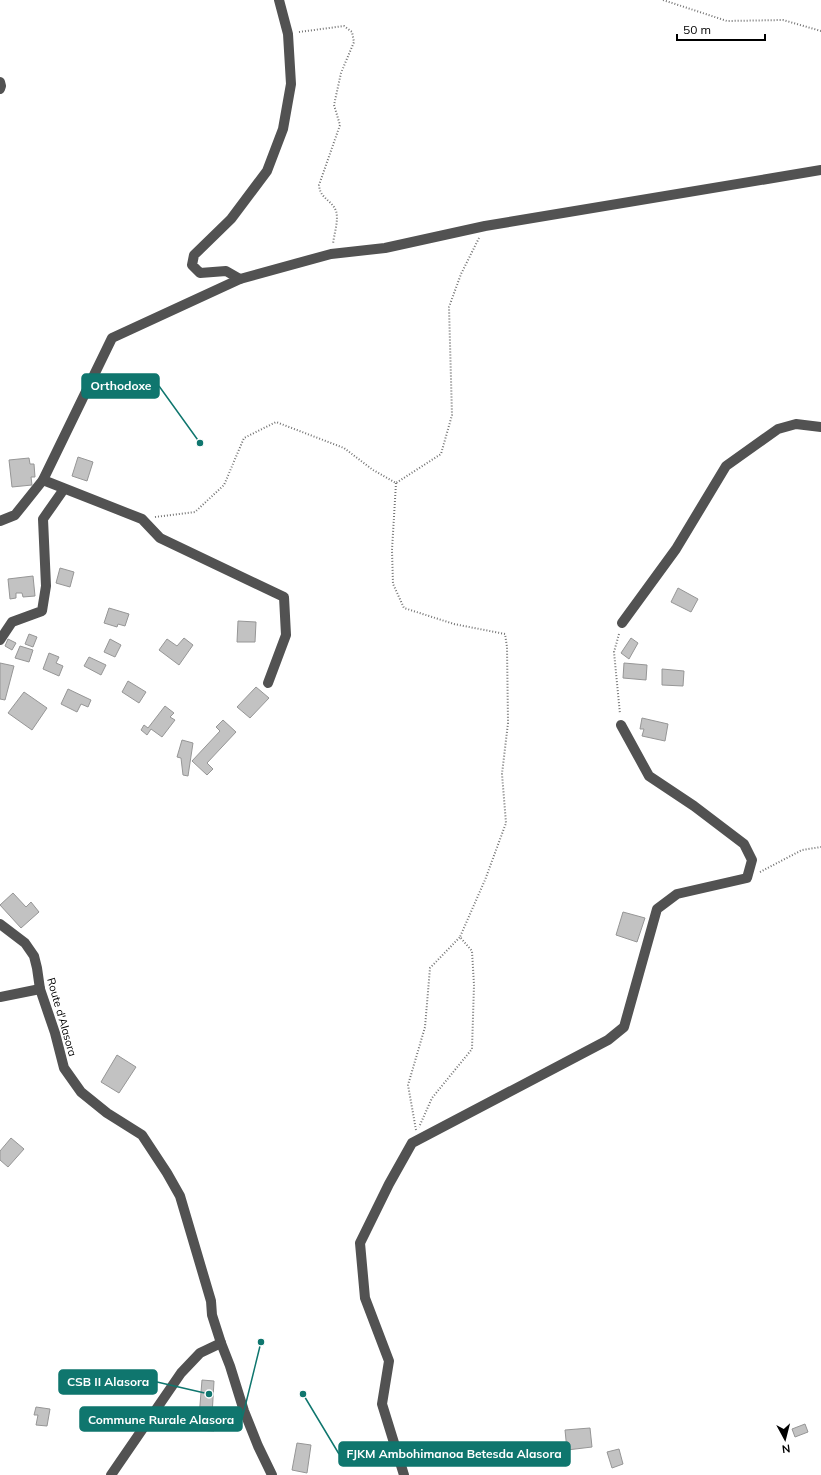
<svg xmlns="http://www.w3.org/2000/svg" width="821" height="1475" viewBox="0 0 821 1475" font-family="Mulish,sans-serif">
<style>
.building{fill:#c2c2c2;stroke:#969696}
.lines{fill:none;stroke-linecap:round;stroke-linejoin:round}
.path{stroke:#747474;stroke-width:2;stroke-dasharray:1 2;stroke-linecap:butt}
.minor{stroke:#525252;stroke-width:10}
.labels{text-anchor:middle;stroke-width:3;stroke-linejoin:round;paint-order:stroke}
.street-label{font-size:11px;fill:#000;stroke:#fff}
.leader{fill:none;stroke:#0f766e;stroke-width:1.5}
.callout-dot{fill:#0f766e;stroke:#fff;stroke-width:1.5}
.callout{fill:#0f766e;stroke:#0f766e;stroke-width:1.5}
.callout-label{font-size:12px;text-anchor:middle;font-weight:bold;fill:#fff}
</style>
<rect width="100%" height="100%" fill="#fff"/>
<g class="building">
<polygon points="78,457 93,462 87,481 72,476"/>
<polygon points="29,458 30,464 34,464 35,477 31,477 32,485 12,487 9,460"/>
<polygon points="60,568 74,572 70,587 56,583"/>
<polygon points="33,576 35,596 23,597 22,593 16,593 16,598 10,599 8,579"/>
<polygon points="678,588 698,599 691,612 671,602"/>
<polygon points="109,608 129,614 125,626 118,624 117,627 104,623"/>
<polygon points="238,621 256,622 255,642 237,642"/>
<polygon points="29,634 37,637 33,647 25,644"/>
<polygon points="184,638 193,645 179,665 159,650 167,639 177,646"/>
<polygon points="631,638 638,643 629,659 621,653"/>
<polygon points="8,639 16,643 12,650 5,646"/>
<polygon points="110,639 121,645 115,657 104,652"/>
<polygon points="20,646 33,650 29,662 15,658"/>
<polygon points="49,653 59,657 56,663 63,666 59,676 43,669"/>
<polygon points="89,657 106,665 101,675 84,666"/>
<polygon points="0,663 14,666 5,700 0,699"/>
<polygon points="624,663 647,665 646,680 623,678"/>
<polygon points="662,669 684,671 683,686 662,685"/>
<polygon points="128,681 146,692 139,703 122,692"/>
<polygon points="256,687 269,698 250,718 237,707"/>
<polygon points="68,689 91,700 88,707 81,704 77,712 61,704"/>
<polygon points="24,692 47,708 32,730 8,713"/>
<polygon points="165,706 174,713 170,717 175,720 162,737 151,729 147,735 141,730 144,725 148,728"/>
<polygon points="642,718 668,724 665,741 642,736 644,729 640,729"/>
<polygon points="223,720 236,732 207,763 213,769 207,775 192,761 220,731 216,727"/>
<polygon points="182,740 193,743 188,776 183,775 181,758 177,757"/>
<polygon points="13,893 26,907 31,902 39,912 21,928 0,905"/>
<polygon points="623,912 645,918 637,942 616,935"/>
<polygon points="117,1055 136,1067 119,1093 101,1082"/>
<polygon points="11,1138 24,1149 8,1167 0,1160 0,1151"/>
<polygon points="202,1380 214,1381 212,1416 215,1416 214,1431 198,1430"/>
<polygon points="36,1407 50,1409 47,1426 36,1425 38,1415 34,1415"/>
<polygon points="805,1424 808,1432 795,1437 792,1429"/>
<polygon points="590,1428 592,1447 567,1450 565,1430"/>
<polygon points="297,1443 311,1445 307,1473 292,1470"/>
<polygon points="619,1449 623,1464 612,1468 607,1452"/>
</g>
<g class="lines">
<g class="path">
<polyline points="663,0 727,21 783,20 821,31"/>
<path d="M299 32 344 26 352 32 354 42 341 73 334 105 340 125 319 185C320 199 332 200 336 211 339 220 334 234 333 244"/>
<polyline points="396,483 392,550 393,584 404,608 454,624 505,634 507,647 508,723 502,774 506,823 485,880 460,937 472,951 474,985 472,1049 432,1098 419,1127"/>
<polyline points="155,517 195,512 224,485 244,438 276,422 344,448 373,470 396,483 441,454 452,415 449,307 461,274 479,238"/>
<polyline points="619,634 614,652 620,714"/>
<polyline points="760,872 802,850 821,847"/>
<polyline points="416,1130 408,1085 425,1027 430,968 460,937"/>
</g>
<g class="minor">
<polyline points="0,82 1,86 0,89"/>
<polyline points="240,279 226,271 200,273 192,265 194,255 231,219 267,171 283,129 291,84 288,34 279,0"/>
<polyline points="43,480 142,519 160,538 284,597 286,635 268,683"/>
<polyline points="0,521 15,515 43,480 112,338 240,279 331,254 385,248 485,226 821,170"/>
<polyline points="622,623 676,549 726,466 778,429 796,424 821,427"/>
<polyline points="0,640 12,622 42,611 46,586 43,519 64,489"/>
<polyline points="0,924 25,943 34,956 37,968 40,989 55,1033 64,1068 81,1092 107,1113 142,1135 167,1173 180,1196 211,1301 212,1315 221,1343 230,1366 244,1411 258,1446 272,1475"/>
<polyline points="0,997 40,989"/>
<polyline points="111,1475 181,1373 200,1353 221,1343"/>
<polyline points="404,1475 382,1404 389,1361 365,1298 360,1243 389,1184 412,1143 608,1040 624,1027 657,909 677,894 747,878 752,860 744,844 694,806 649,776 621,725"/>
</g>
</g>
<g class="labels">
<g class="street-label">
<text transform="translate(62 1017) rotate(74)" y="4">Route d'Alasora</text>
</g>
</g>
<path class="leader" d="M200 443L159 386M209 1394L157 1382M261 1342L242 1419M303 1394L339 1454"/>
<g class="callout-dot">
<circle cx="200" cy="443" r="4"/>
<circle cx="209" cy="1394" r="4"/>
<circle cx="261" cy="1342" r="4"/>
<circle cx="303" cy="1394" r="4"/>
</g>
<g class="callout">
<rect x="82" y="374" width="77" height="24" rx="4"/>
<rect x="59" y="1370" width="98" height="24" rx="4"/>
<rect x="80" y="1407" width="162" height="24" rx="4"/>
<rect x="339" y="1442" width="231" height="24" rx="4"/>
</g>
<g class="callout-label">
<text x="121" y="390">Orthodoxe</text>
<text x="108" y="1386">CSB II Alasora</text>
<text x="161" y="1424">Commune Rurale Alasora</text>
<text x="454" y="1458">FJKM Ambohimanoa Betesda Alasora</text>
</g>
<g transform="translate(785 1439) rotate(173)" stroke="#ffffff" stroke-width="3" paint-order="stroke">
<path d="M0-3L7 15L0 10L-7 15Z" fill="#000000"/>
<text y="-6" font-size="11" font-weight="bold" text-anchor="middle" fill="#000000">N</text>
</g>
<path d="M677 34v6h88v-6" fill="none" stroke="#000000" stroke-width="2"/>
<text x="683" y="34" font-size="12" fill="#000000" stroke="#ffffff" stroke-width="3" paint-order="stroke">50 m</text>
</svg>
